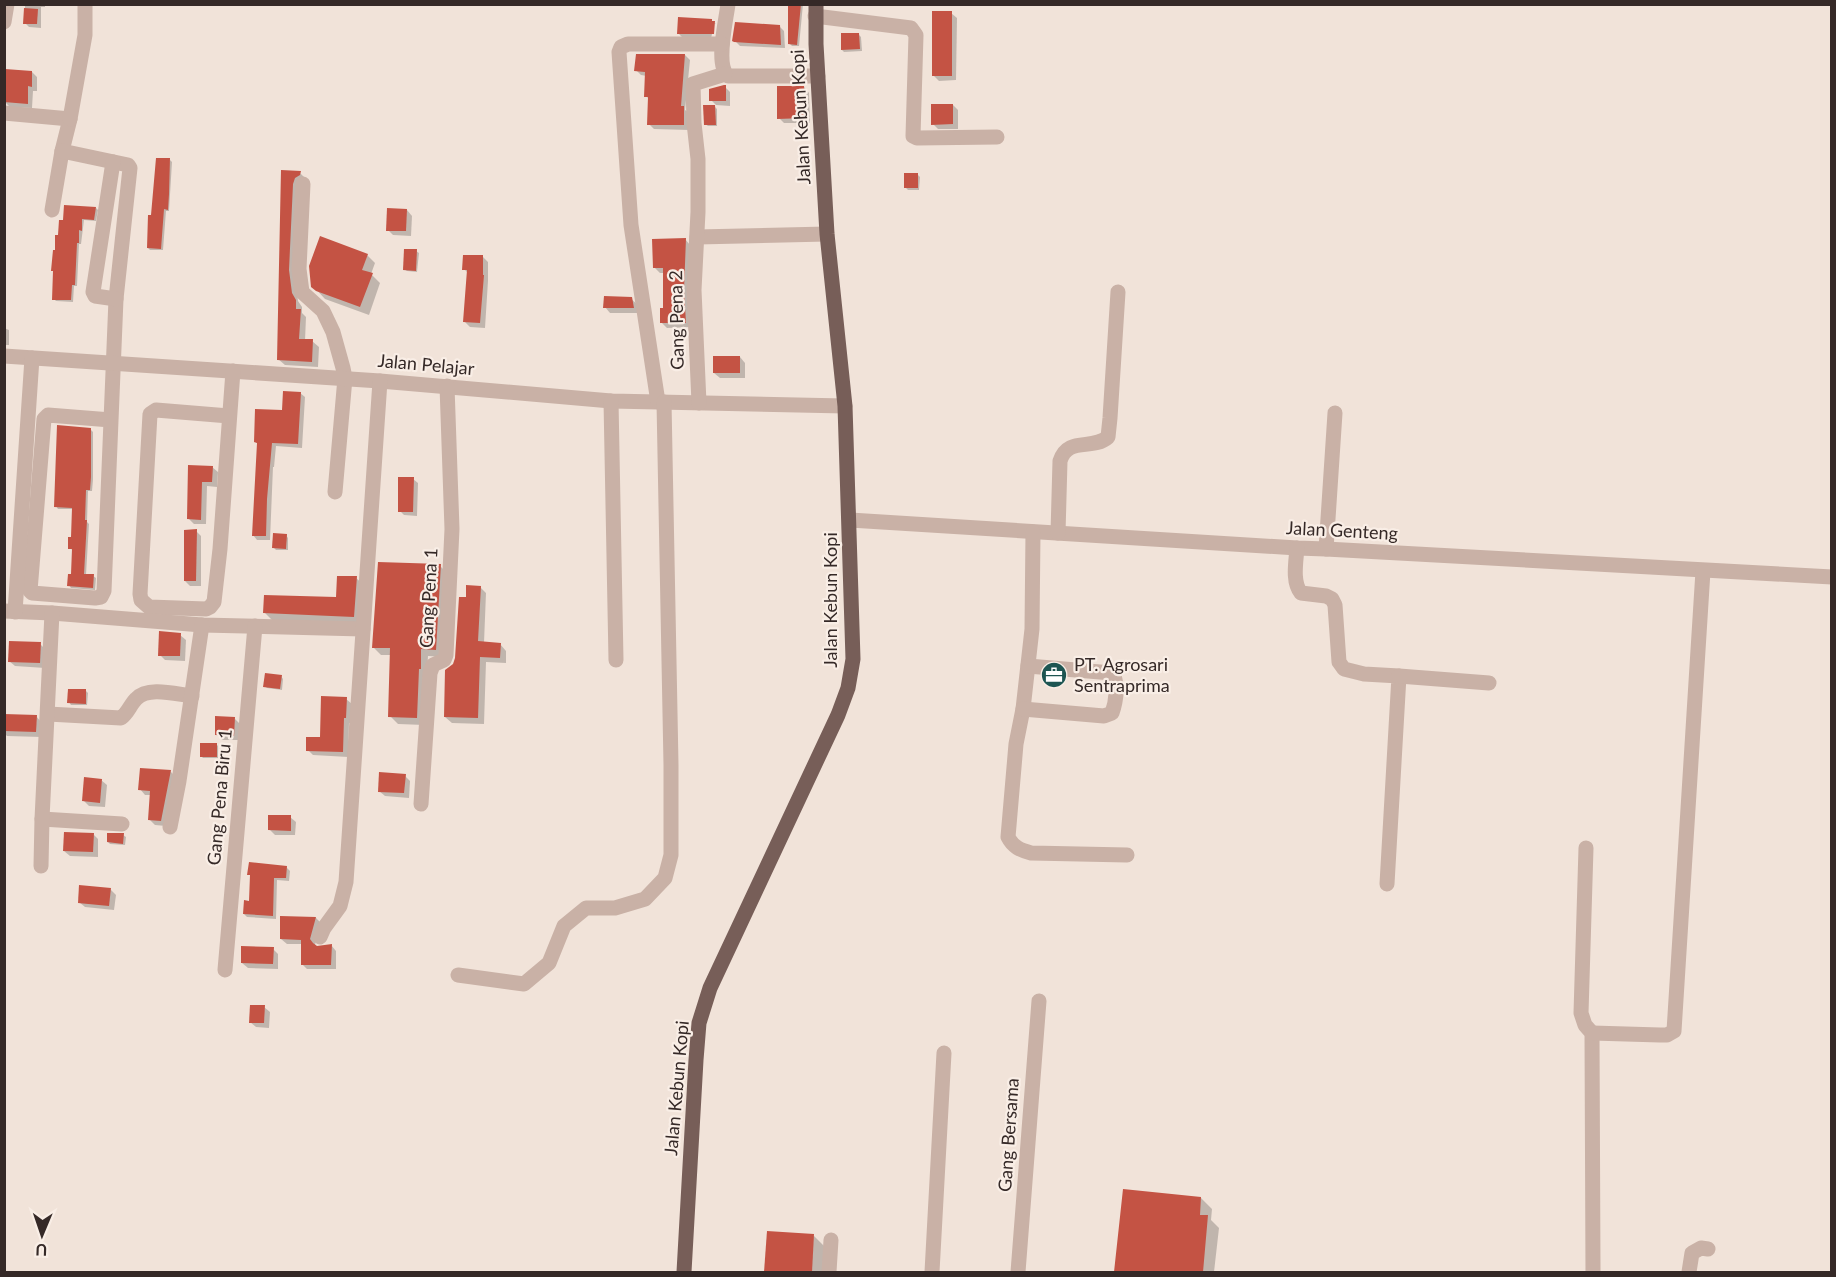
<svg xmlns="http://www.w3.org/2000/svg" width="1836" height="1277" viewBox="0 0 1836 1277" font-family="Lato,sans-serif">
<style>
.shadow{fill:#0003}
.building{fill:#c45344}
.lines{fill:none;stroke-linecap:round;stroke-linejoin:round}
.minor{stroke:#c9b1a6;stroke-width:15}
.major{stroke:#775e58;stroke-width:15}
.labels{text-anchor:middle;stroke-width:4.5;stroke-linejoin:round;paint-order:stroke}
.street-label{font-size:18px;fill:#352927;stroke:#f9eee6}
.poi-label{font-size:18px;fill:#352927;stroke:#f9eee6;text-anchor:start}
</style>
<rect width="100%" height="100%" fill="#f1e3d9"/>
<g class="shadow">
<polygon points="25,4 45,4 45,7 41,7 41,28 29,27 25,23"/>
<polygon points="789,4 803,4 799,46 792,46 790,44"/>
<polygon points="951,13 957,18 956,80 939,81 933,75"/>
<polygon points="714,23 716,24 714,24 711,39 684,39 679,34"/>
<polygon points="780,27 784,31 785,48 740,46 734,40"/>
<polygon points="859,35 861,37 862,51 844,52 842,50"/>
<polygon points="685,55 690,60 685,110 688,112 689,130 654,129 649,124 650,100 646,96 647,76 641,75 636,70"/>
<polygon points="32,72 37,77 37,91 33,91 32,108 10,107 5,102"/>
<polygon points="725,87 730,92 730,106 716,105 711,100"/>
<polygon points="804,87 809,93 810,123 784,123 779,118"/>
<polygon points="953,105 958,110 958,129 938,129 933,124"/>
<polygon points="715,107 717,109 717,126 708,126 705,124"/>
<polygon points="170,160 172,162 169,211 166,211 163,250 150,250 148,248 153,217"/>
<polygon points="282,172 300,173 306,179 295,276 298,301 302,307 302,313 306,317 305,341 312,341 319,347 318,367 285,365 278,359"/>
<polygon points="918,175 920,177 919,190 908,190 905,187"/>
<polygon points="96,208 98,210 96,221 84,220 81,244 79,244 77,286 74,286 73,302 56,301 54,299 56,251 60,237"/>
<polygon points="407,210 412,216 411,236 393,235 388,230"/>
<polygon points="685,239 690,245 690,327 667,328 661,322 664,309 664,273 660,273 654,267"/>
<polygon points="416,251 419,253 417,272 407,271 404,269"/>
<polygon points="367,255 375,263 371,274 380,283 369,315 325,299 313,286"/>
<polygon points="483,257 488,262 488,281 485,328 470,327 465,322 468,273 464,269"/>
<polygon points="631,299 637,304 638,313 610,313 605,307"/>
<polygon points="4,328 9,330 9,345 4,345"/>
<polygon points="740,357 745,363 745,378 720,378 714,373"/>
<polygon points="300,393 305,397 302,448 276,446 274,467 273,467 270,540 257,540 253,535 258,445 256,442"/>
<polygon points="91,430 93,432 93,480 92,491 88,491 87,522 89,524 86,575 93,576 96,578 95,590 71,588 69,585 72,576 73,550 69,548 72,538 73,509 58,509 56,506"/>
<polygon points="189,466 212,467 218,472 217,487 207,486 206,524 194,524 189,519"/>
<polygon points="413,479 418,483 417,516 404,515 400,511"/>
<polygon points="196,531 201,536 201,586 190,586 185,581"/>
<polygon points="286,535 288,538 288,550 276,550 274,548"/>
<polygon points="440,566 448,574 444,657 428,656 424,725 398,724 390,716 391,655 381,655 373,647"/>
<polygon points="356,578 365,586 362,625 273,621 265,613 338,599"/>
<polygon points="480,587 486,593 484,643 500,644 506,651 506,663 486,662 484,724 452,723 445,717 467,599"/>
<polygon points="180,635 186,640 185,661 165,660 160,655"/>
<polygon points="40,644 45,649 45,668 15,666 9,661"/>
<polygon points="281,676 283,679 282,690 267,688 265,686"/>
<polygon points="86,691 88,693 87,705 71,705 69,702"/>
<polygon points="346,699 352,704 351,723 349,723 348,757 313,755 308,750 321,739"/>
<polygon points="4,715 36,716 41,722 41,737 7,736 4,733"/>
<polygon points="234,718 240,724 239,740 222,740 216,734"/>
<polygon points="216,744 218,746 218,758 203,758 201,756"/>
<polygon points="170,771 175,776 166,826 155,825 149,819 151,795 145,795 140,789"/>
<polygon points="405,776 410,781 409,798 385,796 379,791"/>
<polygon points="101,780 107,785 105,807 89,806 84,801"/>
<polygon points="290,817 296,822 295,835 275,835 270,830"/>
<polygon points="93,834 98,839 98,857 70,856 64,851"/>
<polygon points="123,835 126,837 125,845 110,844 108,842"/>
<polygon points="286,867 290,871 289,881 277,880 276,919 247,917 244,914 250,902 252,877 249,874"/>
<polygon points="110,889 116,895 114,910 85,907 79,902"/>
<polygon points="282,917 316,918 321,923 315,945 316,948 331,945 336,951 336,969 307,969 302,964 302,944 287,944 281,939"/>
<polygon points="273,949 278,954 278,969 248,968 242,963"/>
<polygon points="264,1007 270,1012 269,1028 256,1027 250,1022"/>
<polygon points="1124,1191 1201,1198 1212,1209 1211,1220 1219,1228 1214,1272 1116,1272"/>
<polygon points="768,1233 814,1236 825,1247 823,1272 765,1272"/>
</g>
<g class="building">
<polygon points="788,4 801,4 797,45 788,44"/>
<polygon points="24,8 38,9 37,24 23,24"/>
<rect x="932" y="11" width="20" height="65"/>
<polygon points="678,17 712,19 712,21 715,21 714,34 677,34"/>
<polygon points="735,22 780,25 781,45 734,42 732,41"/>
<polygon points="841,33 859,33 860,49 841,50"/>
<polygon points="636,54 685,54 681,106 684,106 684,125 647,125 648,97 644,97 645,72 634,71"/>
<polygon points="5,69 32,71 32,87 28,86 28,104 4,102"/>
<polygon points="724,85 726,85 726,101 709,101 709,89"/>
<polygon points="777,86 804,86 805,118 777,119"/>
<polygon points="931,104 953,104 953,124 931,125"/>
<polygon points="703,105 715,105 716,125 704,125"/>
<polygon points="156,158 170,158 169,194 168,210 164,209 161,249 147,248 148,215 151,215"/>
<polygon points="281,170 301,171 300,175 295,178 293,184 289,270 292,293 296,300 296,309 301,309 299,339 313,339 312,362 277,360"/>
<rect x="904" y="173" width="14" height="15"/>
<polygon points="64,205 96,207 94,220 82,219 82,231 79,230 79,243 77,243 75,285 72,285 71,300 52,300 53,271 51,271 53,250 55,250 55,235 58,235 59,220 63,220"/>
<polygon points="387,208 407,209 406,231 386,231"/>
<polygon points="320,236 368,254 362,270 373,273 360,307 316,291 311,287 309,266"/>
<polygon points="686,238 684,290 686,323 660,323 660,308 663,308 663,268 653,268 652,239"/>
<polygon points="404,249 417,249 416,271 403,270"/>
<polygon points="463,255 483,255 483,275 484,275 480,323 463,322 467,270 462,270"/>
<polygon points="604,296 632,297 634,308 603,308"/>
<rect x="713" y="356" width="27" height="17"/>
<polygon points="283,391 301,392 298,444 272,443 267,499 266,536 252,536 257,443 254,442 255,409 282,410"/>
<polygon points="57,425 91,428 91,477 90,490 86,490 85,520 87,520 84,574 94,574 93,588 67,586 68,574 71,574 72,549 68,549 68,537 71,537 72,508 54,507"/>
<polygon points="188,465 213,466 212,482 202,482 201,520 187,519"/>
<polygon points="398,477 414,477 413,512 398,512"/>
<polygon points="197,529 196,581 184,581 184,530"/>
<polygon points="273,533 287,534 286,549 272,548"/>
<polygon points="378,562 441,564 436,650 421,649 421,669 419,669 417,718 388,717 390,648 372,648"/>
<polygon points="337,576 357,576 354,617 263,613 264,595 336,597"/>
<polygon points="466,585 481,586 478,641 501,643 500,658 480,657 478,718 444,717 445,670 453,664 455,658 459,597 466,597"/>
<polygon points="159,631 181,633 180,656 158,656"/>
<polygon points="9,641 41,642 40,663 8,662"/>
<polygon points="265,673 282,675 280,689 263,687"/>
<polygon points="68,689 86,689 86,704 67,703"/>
<polygon points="321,696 347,697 346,718 344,718 343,752 306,751 306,737 320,737"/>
<polygon points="4,714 37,715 36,732 4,731"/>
<polygon points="215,716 235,717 234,736 215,735"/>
<rect x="200" y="743" width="17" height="14"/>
<polygon points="140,768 171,770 161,821 148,820 150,791 138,790"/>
<polygon points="379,772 406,774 404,793 378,792"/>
<polygon points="84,777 102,779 100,803 82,801"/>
<polygon points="268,815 291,815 291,831 268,830"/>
<polygon points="64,832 94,833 93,852 63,851"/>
<polygon points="107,833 124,833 123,844 107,842"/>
<polygon points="249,862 287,866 286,878 274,878 273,916 243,914 244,900 249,901 250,875 247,875"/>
<polygon points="79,885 111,888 109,906 78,903"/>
<polygon points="280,916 316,917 310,939 313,943 317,946 332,944 331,965 301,965 301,940 280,939"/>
<polygon points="241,946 274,947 273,964 241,963"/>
<polygon points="250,1005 265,1005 264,1023 249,1023"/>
<polygon points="1123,1189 1201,1197 1200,1215 1208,1215 1203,1272 1114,1272"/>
<polygon points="767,1231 814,1234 812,1272 764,1272"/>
</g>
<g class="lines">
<g class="minor">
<path d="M728 4C726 21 715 65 728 76H818"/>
<polyline points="815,16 911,28 916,35 913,136 917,138 997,137"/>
<polyline points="4,22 7,4"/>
<polyline points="4,113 70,119 62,151 52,210"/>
<polyline points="70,119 85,35 85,4"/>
<polyline points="62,151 128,165 130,168 116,299 104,591 101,597 95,598 32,593 30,591 44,419 48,415 111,420"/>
<polyline points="113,162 93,292 95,296 116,299"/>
<polyline points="303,184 299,269 302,292 323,311 333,332 343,368 345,378 335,492"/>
<polyline points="697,237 827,234"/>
<polyline points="4,356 380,381 611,401 845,406"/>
<polyline points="611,401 616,660"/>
<polyline points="658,402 631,225 619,52 621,47 628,44 722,44"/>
<polyline points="699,403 694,290 698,212 698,159 694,123 693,84 725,74"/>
<polyline points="229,416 156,410 150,414 140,594 141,600 149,607 206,609 210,607 214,602 220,549 233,371"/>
<polyline points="850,520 1297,548 1326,549 1832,577"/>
<path d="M1033 532 1032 629 1023 709 1016 744 1008 837C1013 847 1020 850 1031 853L1127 855"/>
<path d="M1058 533 1060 461C1068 436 1092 451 1108 437L1110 418 1118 292"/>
<path d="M1297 548C1296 562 1292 582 1301 593L1326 596 1332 599 1335 605 1339 662 1344 669 1364 674 1399 676 1387 884"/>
<polyline points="1326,549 1335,413"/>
<polyline points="4,611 52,613 202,625 363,629"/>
<polyline points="15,612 32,358"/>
<polyline points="1399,676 1489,683"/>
<path d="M1023 709 1104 716 1112 713C1116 702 1119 682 1112 673L1028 666"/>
<path d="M48 714 121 718C128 713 130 705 136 699 148 686 175 694 192 696"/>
<polyline points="421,804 430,673 433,665 444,660 446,655 452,529 447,386"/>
<polyline points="42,819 122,824"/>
<polyline points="170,827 179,781 202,625"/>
<polyline points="1586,848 1581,1013 1585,1025 1592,1033 1593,1272"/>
<polyline points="41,866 42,819 52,613"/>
<polyline points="320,937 324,928 340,906 346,882 380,381"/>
<polyline points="225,970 255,626"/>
<polyline points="458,975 524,984 549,963 564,926 586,908 615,908 645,899 665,878 671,855 671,765 664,402"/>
<polyline points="1592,1033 1660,1035 1667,1035 1674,1031 1703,571"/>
<polyline points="829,1272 831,1240"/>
<polyline points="932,1272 944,1053"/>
<polyline points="1018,1272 1039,1001"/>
<polyline points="1689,1272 1692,1253 1701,1248 1708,1249"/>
</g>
<polyline class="major" points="684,1272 696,1060 699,1023 710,988 838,715 848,688 853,659 845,406 827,234 816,44 816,4"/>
</g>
<defs>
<g id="office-disc" transform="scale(1.35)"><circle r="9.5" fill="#1d5552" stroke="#f9eee6"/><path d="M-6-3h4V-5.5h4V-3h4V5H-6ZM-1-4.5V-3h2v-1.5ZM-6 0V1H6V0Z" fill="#fff"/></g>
</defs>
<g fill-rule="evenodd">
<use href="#office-disc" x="1054" y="675"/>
</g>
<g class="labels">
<g class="street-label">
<text transform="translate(801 117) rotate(-93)" y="6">Jalan Kebun Kopi</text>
<text transform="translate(677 320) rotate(-91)" y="6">Gang Pena 2</text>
<text transform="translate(426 365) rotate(5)" y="6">Jalan Pelajar</text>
<text transform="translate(1342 531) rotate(3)" y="6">Jalan Genteng</text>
<text transform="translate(429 598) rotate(-87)" y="6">Gang Pena 1</text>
<text transform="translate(831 600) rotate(-90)" y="6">Jalan Kebun Kopi</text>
<text transform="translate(220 797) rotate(-85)" y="6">Gang Pena Biru 1</text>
<text transform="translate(677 1088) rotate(-85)" y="6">Jalan Kebun Kopi</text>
<text transform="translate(1009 1135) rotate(-86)" y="6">Gang Bersama</text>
</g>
<g class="poi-label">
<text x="1074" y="671">PT. Agrosari<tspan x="1074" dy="21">Sentraprima</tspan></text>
</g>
</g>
<rect width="1836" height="1277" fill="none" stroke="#352927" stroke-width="12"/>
<g transform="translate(42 1235) rotate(182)" stroke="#f9eee6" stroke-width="4.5" paint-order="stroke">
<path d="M0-4.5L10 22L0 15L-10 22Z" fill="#352927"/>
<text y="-9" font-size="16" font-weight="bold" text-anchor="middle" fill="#352927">U</text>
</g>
</svg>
